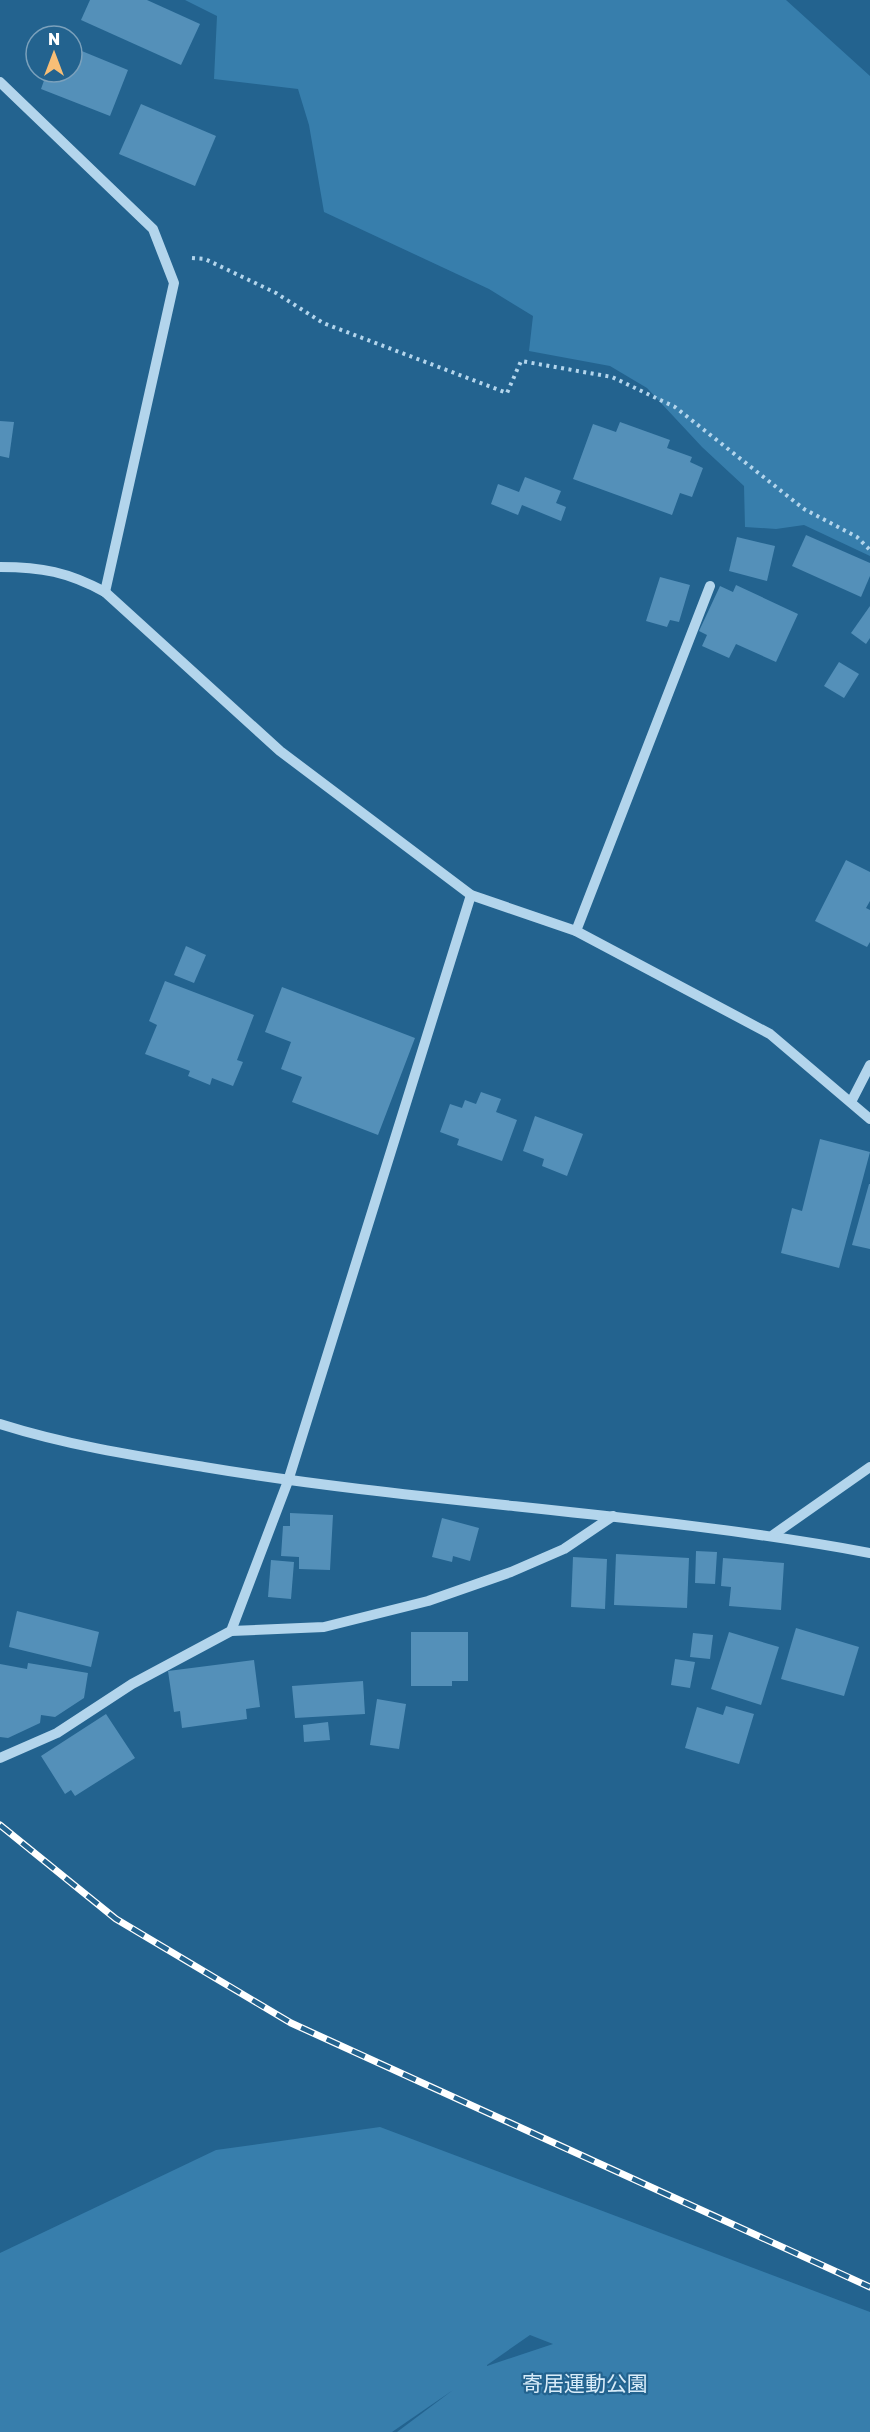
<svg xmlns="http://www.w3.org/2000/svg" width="870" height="2432" viewBox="0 0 870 2432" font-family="'Golos Text','Noto Sans JP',sans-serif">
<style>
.green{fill:#377eac;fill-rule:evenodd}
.building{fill:#5490b9}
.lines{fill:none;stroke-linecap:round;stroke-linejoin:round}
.path{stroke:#b3d5ec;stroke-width:4;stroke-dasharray:3 4.5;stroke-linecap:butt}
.minor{stroke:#b3d5ec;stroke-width:10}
.rail-casing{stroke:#fff;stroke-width:7}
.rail{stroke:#23638f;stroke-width:4.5;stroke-dasharray:14;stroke-linecap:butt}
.labels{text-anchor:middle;stroke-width:4.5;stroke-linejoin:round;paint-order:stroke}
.park-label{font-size:21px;fill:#d8ecf9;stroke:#23638f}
</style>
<rect width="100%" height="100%" fill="#23638f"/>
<g class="green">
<polygon points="185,0 786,0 870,76 870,556 804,525 776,529 745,527 744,486 702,447 647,388 610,366 529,351 533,316 489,289 324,212 309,125 298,89 214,79 217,16"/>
<path d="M380 2127 870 2312V2432H397L453 2390 392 2432H0V2253L216 2150ZM530 2335 553 2344 487 2366V2365Z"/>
</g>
<g class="building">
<polygon points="90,0 147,0 200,24 181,65 81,20"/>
<polygon points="72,47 128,70 110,116 41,89 47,72 72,72"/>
<polygon points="141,104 216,136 195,186 119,154"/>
<polygon points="0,421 14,422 9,458 0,456"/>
<polygon points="620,422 670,440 667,448 692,457 690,462 703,468 692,497 680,493 672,515 573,479 593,424 616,432"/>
<polygon points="525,477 561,491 556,503 566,507 561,521 522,505 518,515 491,504 498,484 519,492"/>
<polygon points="806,535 870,563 870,576 861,597 792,566"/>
<polygon points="737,537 775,546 767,581 729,571"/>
<polygon points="660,577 690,585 679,622 670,620 667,627 646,621"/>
<polygon points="736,585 798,614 776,662 736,644 729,658 702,646 707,635 699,631 720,586 733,592"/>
<polygon points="870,606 870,638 866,644 851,633"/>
<polygon points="839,662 859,674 844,698 824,686"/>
<polygon points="846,860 870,872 870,901 866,908 870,910 870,942 867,947 815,921"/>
<polygon points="186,946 206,955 194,983 174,975"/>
<polygon points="165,981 254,1015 237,1060 243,1062 233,1086 212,1078 210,1085 188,1076 190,1071 145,1054 157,1025 149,1021"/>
<polygon points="282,987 415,1038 378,1135 292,1102 302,1077 281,1069 291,1042 265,1032"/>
<polygon points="481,1092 501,1099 496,1112 517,1120 502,1161 457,1145 459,1139 440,1132 450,1104 462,1108 465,1100 476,1104"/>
<polygon points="535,1116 583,1134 567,1176 542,1166 544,1159 523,1151"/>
<polygon points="820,1139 870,1152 839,1268 781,1253 792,1208 802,1211"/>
<polygon points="869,1184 870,1184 870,1249 852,1245"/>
<polygon points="290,1513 333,1515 330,1570 299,1569 299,1557 281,1556 283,1526 290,1526"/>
<polygon points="442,1518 479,1528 470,1561 453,1556 452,1562 432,1557"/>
<polygon points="696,1551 717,1552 715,1584 695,1583"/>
<polygon points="616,1554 689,1558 687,1608 614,1605"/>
<polygon points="573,1557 607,1559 605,1609 571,1607"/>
<polygon points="723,1558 784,1563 781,1610 729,1606 731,1587 721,1586"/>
<polygon points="271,1560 294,1562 291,1599 268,1597"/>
<polygon points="17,1611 99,1632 91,1667 9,1647"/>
<polygon points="796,1628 859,1647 844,1696 781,1679"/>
<polygon points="411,1632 468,1632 468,1681 452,1681 452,1686 411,1686"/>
<polygon points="729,1632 779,1647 761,1705 711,1689"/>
<polygon points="693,1633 713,1635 710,1659 690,1657"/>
<polygon points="675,1659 695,1662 690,1688 671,1685"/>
<polygon points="254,1660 260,1707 246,1709 247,1719 182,1728 180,1711 174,1712 168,1671"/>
<polygon points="28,1663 88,1673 84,1698 55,1717 41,1715 40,1723 8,1738 0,1737 0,1664 27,1669"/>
<polygon points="363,1681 365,1714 295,1718 292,1686"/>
<polygon points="377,1699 406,1704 399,1749 370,1745"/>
<polygon points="726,1706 754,1714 739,1764 685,1748 697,1707 723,1715"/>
<polygon points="106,1714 135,1758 75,1796 71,1790 65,1794 41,1756"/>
<polygon points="328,1722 330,1740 304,1742 303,1725"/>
</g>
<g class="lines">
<polyline class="path" points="192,258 205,259 276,293 323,323 507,393 521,361 612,377 675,407 804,509 857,537 870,550"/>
<g class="minor">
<polyline points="0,82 153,229 174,283 105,592"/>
<path d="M0 567C42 567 68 572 105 592L280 751 471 895 576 931 770 1034 870 1119"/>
<polyline points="576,931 710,586"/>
<polyline points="851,1102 870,1065"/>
<path d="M0 1424C66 1445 136 1456 204 1467 425 1504 650 1512 870 1553"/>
<polyline points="773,1535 870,1467"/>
<polyline points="231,1631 324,1627 428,1601 511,1572 564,1549 613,1516"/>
<polyline points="0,1758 57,1733 132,1684 231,1631 288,1481 471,895"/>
</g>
<g class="rail-casing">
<polyline id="rail" points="0,1825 116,1919 291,2023 870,2287"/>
</g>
<use href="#rail" class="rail"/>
</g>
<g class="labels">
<g class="park-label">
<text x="585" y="2391">寄居運動公園</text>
</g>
</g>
<g transform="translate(54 54)"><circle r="28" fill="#23638f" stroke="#7ba1bc" stroke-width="1.5"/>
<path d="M0-4.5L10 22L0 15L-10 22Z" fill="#f7be76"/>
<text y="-9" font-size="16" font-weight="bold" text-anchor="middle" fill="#ffffff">N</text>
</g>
</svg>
